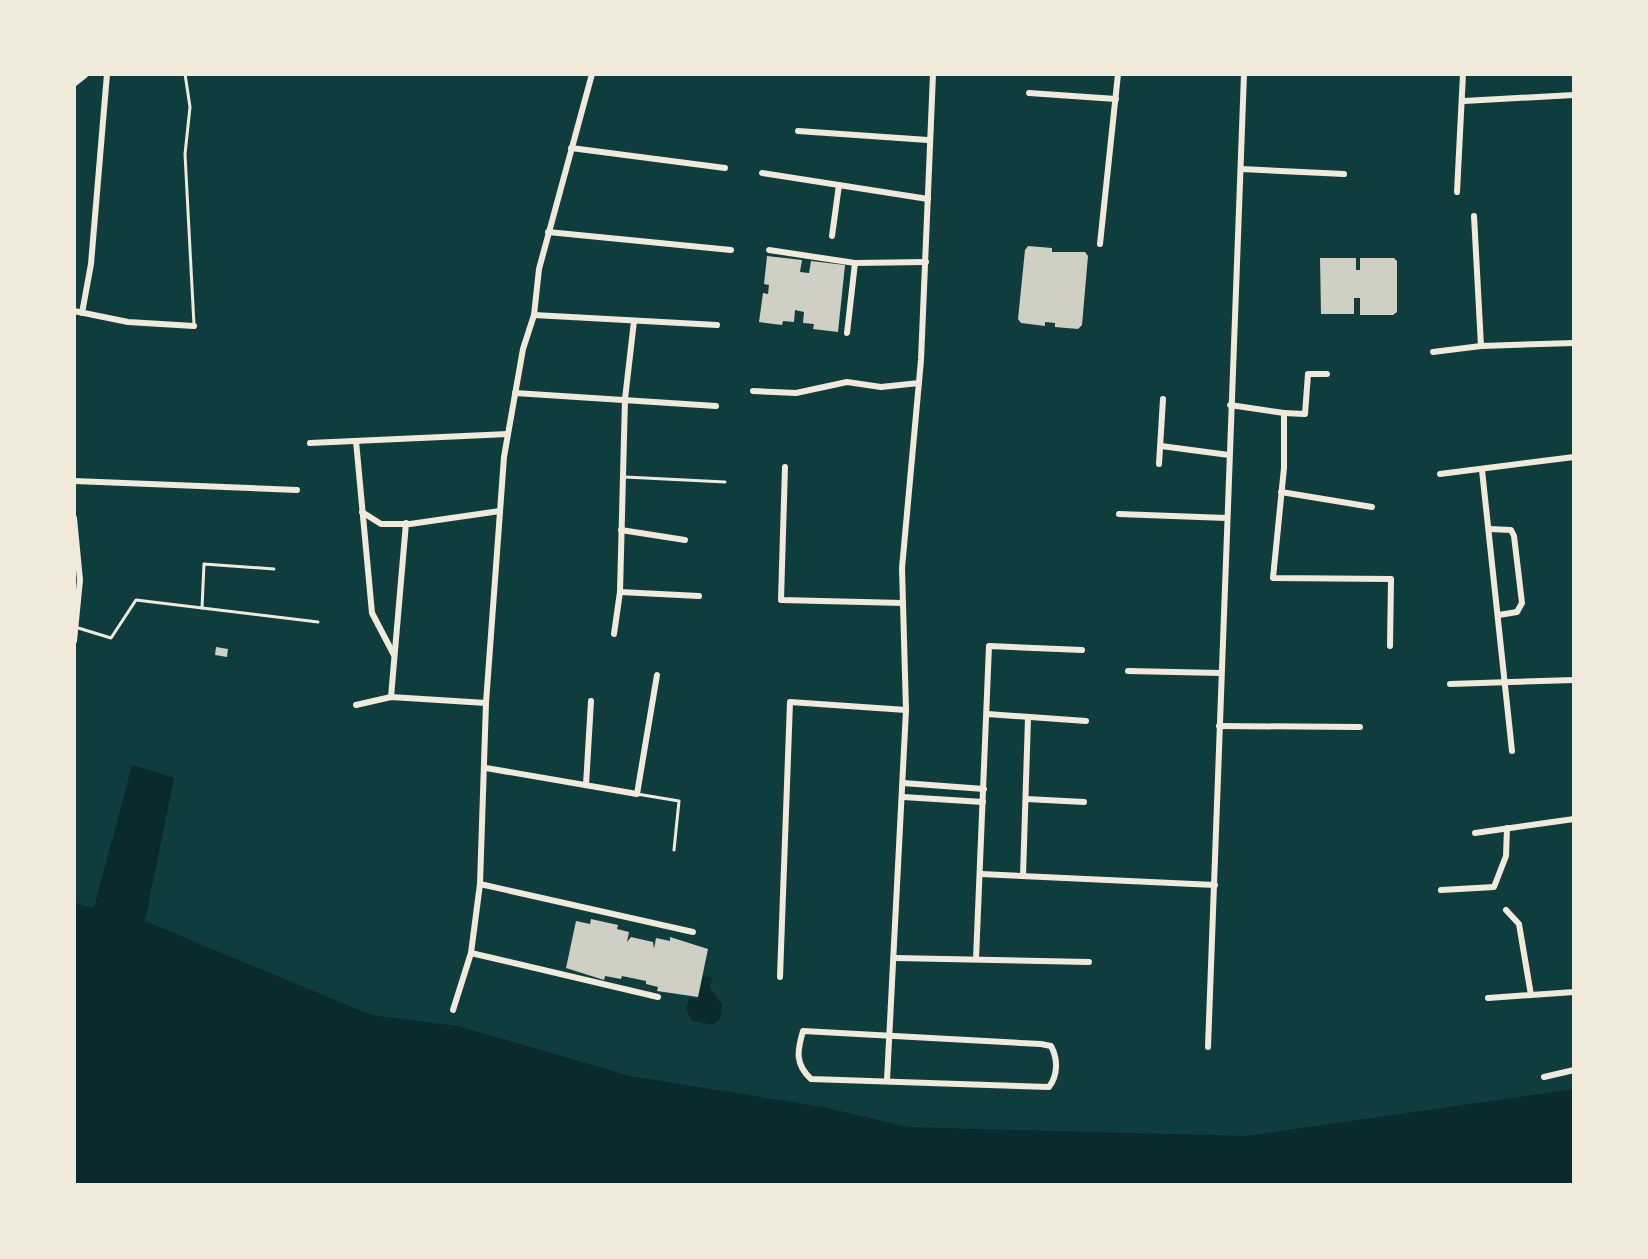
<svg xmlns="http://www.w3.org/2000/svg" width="1648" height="1259" viewBox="0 0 1648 1259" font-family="Inter,sans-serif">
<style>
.water{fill:#0a2a2b}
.building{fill:#cfcfc3}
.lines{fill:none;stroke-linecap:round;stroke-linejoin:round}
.service{stroke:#f1e9da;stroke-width:3}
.minor{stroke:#f1e9da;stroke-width:6}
.primary{stroke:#f1e9da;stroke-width:9}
</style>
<rect width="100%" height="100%" fill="#0f3d3e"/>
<g class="water">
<polygon points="132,765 174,778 145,921 371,1015 458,1026 630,1076 823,1107 908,1127 1246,1136 1574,1089 1574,1185 74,1185 74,903 94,908"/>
<polygon points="703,976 712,977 710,987 722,1005 720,1019 713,1025 692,1021 686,1010 689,998 698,1000"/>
</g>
<g class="building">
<polygon points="1028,246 1052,248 1052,252 1085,252 1088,256 1082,325 1078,329 1055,327 1055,323 1045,322 1045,326 1021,323 1018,319 1025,250"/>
<polygon points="767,256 802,260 800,272 809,273 811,261 845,265 838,332 813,329 814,324 803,323 804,312 795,310 794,322 783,321 782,325 759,322 763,293 768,294 769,285 764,284"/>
<polygon points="1320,258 1356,258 1356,270 1360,270 1360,258 1394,258 1397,261 1397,312 1393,315 1360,315 1360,298 1354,298 1354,314 1321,314"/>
<polygon points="216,647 228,649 227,657 215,655"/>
<polygon points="591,919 618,925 617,929 629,932 627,942 631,937 653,942 654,949 656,938 670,941 670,937 708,949 698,997 657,991 658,987 646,984 646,981 622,976 621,979 605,976 604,980 566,968 576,921 590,924"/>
</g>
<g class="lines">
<g class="service">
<polyline points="185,74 190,107 185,154 194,325"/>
<polyline points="625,477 725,482"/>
<polyline points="202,608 204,564 274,569"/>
<polyline points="75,627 111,638 136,600 318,622"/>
<polyline points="637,794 679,801 674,850"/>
</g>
<g class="minor">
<polyline points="1029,93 1116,99"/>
<polyline points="1464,101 1574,95"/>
<polyline points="798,131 928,140"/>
<polyline points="571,148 725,168"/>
<polyline points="1241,169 1344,174"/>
<polyline points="762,173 928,199"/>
<polyline points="1457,192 1463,74"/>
<polyline points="1474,216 1481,346 1574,343"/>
<polyline points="548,232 731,250"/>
<polyline points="832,236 839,185"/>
<polyline points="1100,244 1118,74"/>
<polyline points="769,250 855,263 926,262"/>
<polyline points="74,311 128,322 194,326"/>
<polyline points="82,313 91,264 107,74"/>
<polyline points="534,315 717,325"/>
<polyline points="847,333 855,263"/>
<polyline points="1433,352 1481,346"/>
<polyline points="753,391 796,393 847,382 881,387 919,383"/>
<polyline points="515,393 716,406"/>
<polyline points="1230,405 1284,413 1284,468 1273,578 1391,579 1390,646"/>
<polyline points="1284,413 1305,414 1308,374 1327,374"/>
<polyline points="356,441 372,613 394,655"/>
<polyline points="310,443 508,434"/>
<polyline points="1161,446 1229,455"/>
<polyline points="1159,464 1163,399"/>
<polyline points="785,467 781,600 903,603"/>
<polyline points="1482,470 1512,751"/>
<polyline points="1440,474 1574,457"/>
<polyline points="74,481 297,490"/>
<polyline points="1281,492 1372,507"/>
<polyline points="362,512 381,524 410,524 500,511"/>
<polyline points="1119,514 1226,518"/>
<polyline points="74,518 80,580 74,641"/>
<polyline points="1489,529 1511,530 1514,536 1522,603 1517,612 1499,615"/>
<polyline points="621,530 685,540"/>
<polyline points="620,592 699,596"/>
<polyline points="614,634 620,592 625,399 634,321"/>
<polyline points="1128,671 1221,673"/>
<polyline points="1450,684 1574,680"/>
<polyline points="391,697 406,523"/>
<polyline points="356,705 391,697 486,703"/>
<polyline points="987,714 1086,721"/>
<polyline points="1219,726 1360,727"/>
<polyline points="486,768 637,794 657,675"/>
<polyline points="903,783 984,789"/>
<polyline points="586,785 591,701"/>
<polyline points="903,797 983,802"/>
<polyline points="1026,799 1084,802"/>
<polyline points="1475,833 1574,819"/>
<polyline points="981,874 1215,885"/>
<polyline points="1023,876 1028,718"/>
<polyline points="480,884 693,932"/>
<polyline points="1441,890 1494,887 1506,856 1507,828"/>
<polyline points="1506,910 1519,924 1531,995"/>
<polyline points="471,953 658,997"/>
<polyline points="895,958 1089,962"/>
<polyline points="976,959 989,646 1082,650"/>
<polyline points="780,977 790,702 906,710"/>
<polyline points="1488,998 1574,992"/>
<polyline points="453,1010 471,953 480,884 486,703 504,457 523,349 534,315 539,269 592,74"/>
<path d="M803 1031 1041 1044 1051 1046C1058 1059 1058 1075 1049 1087L811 1079C795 1064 797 1051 803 1031Z"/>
<polyline points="1208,1047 1244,74"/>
<polyline points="1544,1077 1574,1070"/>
<polyline points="887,1080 906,710 902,568 921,360 933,74"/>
</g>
<polyline class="primary" points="74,82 84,74"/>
</g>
<rect width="1648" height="1259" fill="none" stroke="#f1e9da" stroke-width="152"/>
</svg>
